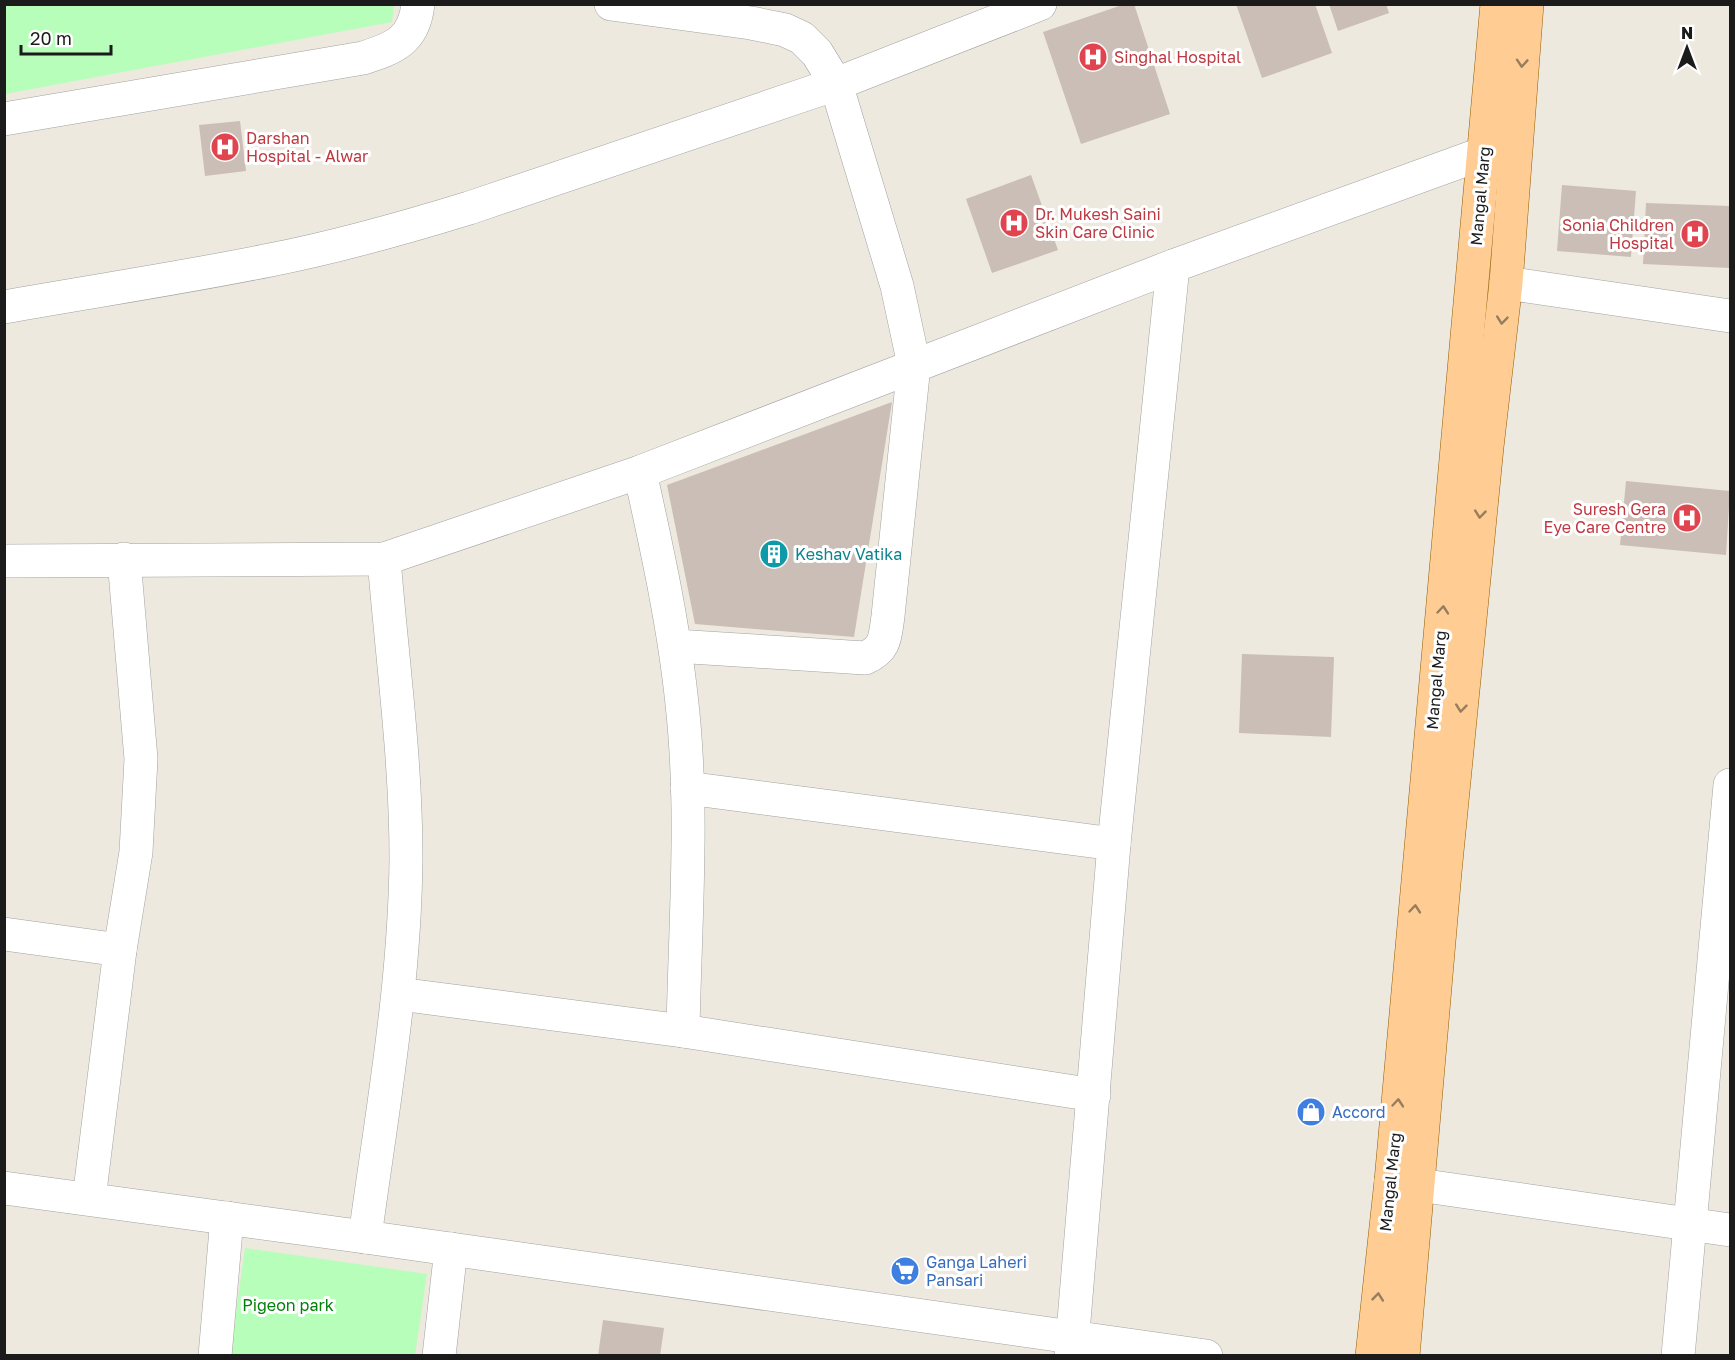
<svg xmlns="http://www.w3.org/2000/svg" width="1735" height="1360" viewBox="0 0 1735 1360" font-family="'Golos Text',sans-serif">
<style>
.park{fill:#b7feba}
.building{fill:#cabeb6}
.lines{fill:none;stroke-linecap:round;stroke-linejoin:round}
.street-casing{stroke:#a2a2a2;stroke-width:34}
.primary-casing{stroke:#925d00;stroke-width:34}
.street{stroke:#fff;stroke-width:33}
.primary{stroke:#ffcd93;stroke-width:33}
.oneway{stroke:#987d5d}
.labels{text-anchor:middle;stroke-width:6;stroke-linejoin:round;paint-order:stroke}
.health-label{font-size:16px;fill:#be3a42;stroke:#fff;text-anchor:start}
.street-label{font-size:16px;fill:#1b1b1b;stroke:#fff}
.culture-label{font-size:16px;fill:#0d838f;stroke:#fff;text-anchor:start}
.shop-label{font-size:16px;fill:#366cbe;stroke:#fff;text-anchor:start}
.park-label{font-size:16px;fill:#028009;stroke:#fff}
</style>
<rect width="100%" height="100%" fill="#eee9df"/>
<g class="park">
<polygon points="5,4 394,4 394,5 392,22 5,94"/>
<polygon points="245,1248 427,1274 415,1355 230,1356"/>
</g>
<g class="building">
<polygon points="1125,4 1134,4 1170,114 1081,144 1043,32"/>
<polygon points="1236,4 1315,4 1332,53 1262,78"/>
<polygon points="1329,4 1386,4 1389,13 1338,31"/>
<polygon points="240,121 246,171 205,176 199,125"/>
<polygon points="1031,175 1058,250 992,273 966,199"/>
<polygon points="1562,185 1636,191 1631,257 1557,251"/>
<polygon points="1646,203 1730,206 1730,268 1643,264"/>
<polygon points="892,402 854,637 695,624 667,485"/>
<polygon points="1626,481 1730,491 1726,555 1620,545"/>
<polygon points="1242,654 1334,657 1331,737 1239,733"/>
<polygon points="603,1320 664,1328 660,1356 598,1356"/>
</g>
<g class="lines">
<g class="street-casing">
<g id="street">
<path d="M611 4 751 23 785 30 802 38 817 53 836 84 897 286 914 365 888 616C885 637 886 649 865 658L675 646"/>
<path d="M4 119 363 58C394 48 414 41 418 4"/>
<polyline points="1506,283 1730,316"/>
<path d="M4 307C93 291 182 278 270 260 337 247 404 228 469 208L836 84 1040 4"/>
<path d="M640 472C657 549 674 626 682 704 694 812 685 923 683 1031"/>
<polyline points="4,561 384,559 640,472 1173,266"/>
<polyline points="687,788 1114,844"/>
<polyline points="4,934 120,950 136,852 141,759 124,559"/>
<polyline points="399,994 683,1031 1094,1095"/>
<polyline points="1391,1181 1730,1230"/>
<polyline points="4,1188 365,1237 1206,1356"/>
<polyline points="89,1199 120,950"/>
<path d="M365 1237C382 1111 405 985 406 858 406 758 392 658 384 559"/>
<polyline points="215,1356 227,1218"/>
<polyline points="439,1356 451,1249"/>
<polyline points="1071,1356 1114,844 1173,266 1484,153"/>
<polyline points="1678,1356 1730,785"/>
</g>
</g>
<g class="primary-casing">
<g id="primary">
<polyline points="1372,1356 1391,1181 1497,4"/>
<polyline points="1403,1356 1445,872 1487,447 1506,283 1527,4"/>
</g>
</g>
<use href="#street" class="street"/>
<use href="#primary" class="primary"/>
</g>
<defs><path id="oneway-chevron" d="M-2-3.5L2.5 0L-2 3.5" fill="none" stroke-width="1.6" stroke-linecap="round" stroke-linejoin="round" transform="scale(1.5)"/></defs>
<g class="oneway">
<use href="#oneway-chevron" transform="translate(1522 63) rotate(94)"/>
<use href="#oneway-chevron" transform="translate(1502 320) rotate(96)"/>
<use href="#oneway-chevron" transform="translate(1480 514) rotate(96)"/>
<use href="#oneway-chevron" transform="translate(1443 610) rotate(-85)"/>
<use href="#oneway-chevron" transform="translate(1461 708) rotate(96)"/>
<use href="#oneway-chevron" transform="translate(1415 909) rotate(-85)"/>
<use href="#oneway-chevron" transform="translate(1398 1103) rotate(-85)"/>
<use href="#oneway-chevron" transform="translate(1378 1297) rotate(-84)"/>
</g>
<defs>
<g id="hospital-disc" transform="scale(1.5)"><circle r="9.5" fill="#e0444e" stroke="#fff"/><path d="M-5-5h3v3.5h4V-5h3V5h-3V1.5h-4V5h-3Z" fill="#fff"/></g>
<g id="building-disc" transform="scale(1.5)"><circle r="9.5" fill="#0f9aa8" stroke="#fff"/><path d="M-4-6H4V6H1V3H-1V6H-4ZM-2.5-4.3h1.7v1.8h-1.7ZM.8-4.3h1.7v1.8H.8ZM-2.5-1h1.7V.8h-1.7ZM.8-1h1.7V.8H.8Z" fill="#fff"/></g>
<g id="shop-disc" transform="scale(1.5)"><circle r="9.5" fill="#3f7fe0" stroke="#fff"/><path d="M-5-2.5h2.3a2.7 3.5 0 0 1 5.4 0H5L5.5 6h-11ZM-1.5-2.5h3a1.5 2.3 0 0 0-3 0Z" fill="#fff"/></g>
<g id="supermarket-disc" transform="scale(1.5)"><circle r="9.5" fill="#3f7fe0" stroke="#fff"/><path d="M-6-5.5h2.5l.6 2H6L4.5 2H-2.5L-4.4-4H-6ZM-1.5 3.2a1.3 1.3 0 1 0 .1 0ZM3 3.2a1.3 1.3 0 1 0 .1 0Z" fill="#fff"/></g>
</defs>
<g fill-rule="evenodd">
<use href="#hospital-disc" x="1093" y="57"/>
<use href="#hospital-disc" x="225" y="147"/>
<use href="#hospital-disc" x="1014" y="223"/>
<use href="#hospital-disc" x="1695" y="234"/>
<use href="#hospital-disc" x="1687" y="518"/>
<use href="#building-disc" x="774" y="554"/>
<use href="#shop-disc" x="1311" y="1112"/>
<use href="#supermarket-disc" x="905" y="1271"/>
</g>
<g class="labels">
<g class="health-label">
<text x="1114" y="63">Singhal Hospital</text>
<text x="246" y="144">Darshan<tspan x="246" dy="18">Hospital - Alwar</tspan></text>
<text x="1035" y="220">Dr. Mukesh Saini<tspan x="1035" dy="18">Skin Care Clinic</tspan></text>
<text x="1674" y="231" text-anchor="end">Sonia Children<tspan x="1674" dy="18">Hospital</tspan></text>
<text x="1666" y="515" text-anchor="end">Suresh Gera<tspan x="1666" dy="18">Eye Care Centre</tspan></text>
</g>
<g class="street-label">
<text transform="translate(1480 196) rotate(-85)" y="6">Mangal Marg</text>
<text transform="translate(1436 680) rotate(-85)" y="6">Mangal Marg</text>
<text transform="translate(1390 1182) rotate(-84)" y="6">Mangal Marg</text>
</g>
<g class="culture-label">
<text x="795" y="560">Keshav Vatika</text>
</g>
<g class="shop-label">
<text x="1332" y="1118">Accord</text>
<text x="926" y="1268">Ganga Laheri<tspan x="926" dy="18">Pansari</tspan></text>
</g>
<g class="park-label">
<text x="288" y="1311">Pigeon park</text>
</g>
</g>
<rect width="1735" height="1360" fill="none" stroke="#1b1b1b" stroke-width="12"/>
<g transform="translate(1687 48)" stroke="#ffffff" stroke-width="4.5" paint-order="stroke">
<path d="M0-4.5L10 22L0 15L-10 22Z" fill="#1b1b1b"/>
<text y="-9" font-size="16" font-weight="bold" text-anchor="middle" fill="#1b1b1b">N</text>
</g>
<path d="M21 45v9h90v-9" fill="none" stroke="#1b1b1b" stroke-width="3"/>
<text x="30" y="45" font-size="18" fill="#1b1b1b" stroke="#ffffff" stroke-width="4.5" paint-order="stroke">20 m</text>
</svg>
